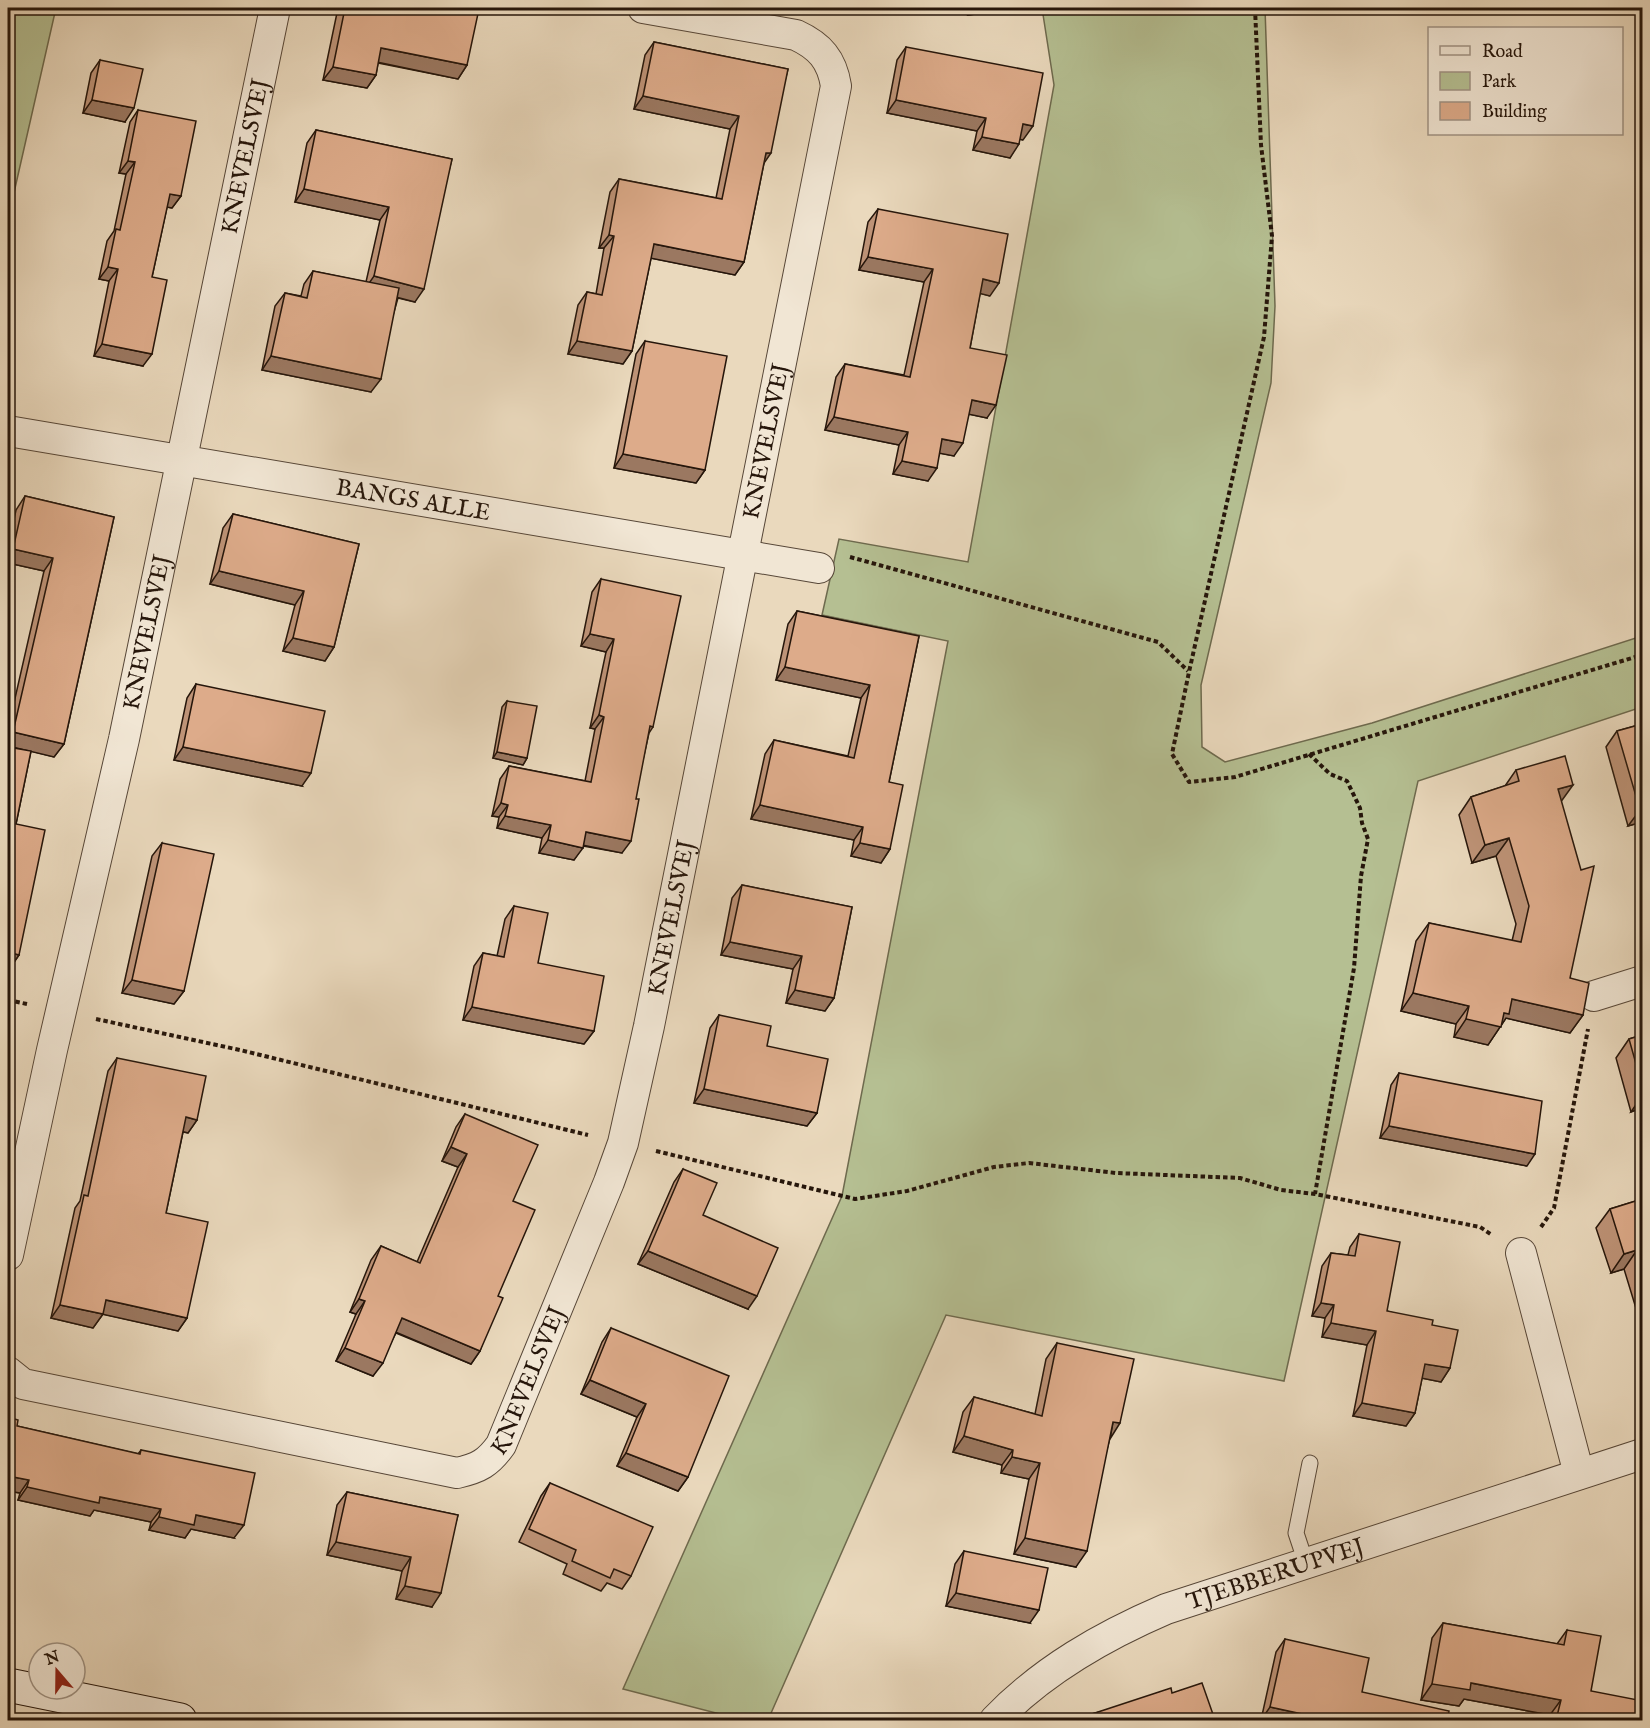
<svg xmlns="http://www.w3.org/2000/svg" width="1650" height="1728" viewBox="0 0 1650 1728" font-family="'IM FELL English',serif">
<style>
.green{fill:#b5bf92;stroke:#6e6a4e;stroke-width:1.5}
.lines{fill:none;stroke-linecap:round;stroke-linejoin:round}
.lane-casing{stroke:#574738;stroke-width:17}
.street-casing{stroke:#574738;stroke-width:32}
.secondary-casing{stroke:#26160b;stroke-width:35}
.path{stroke:#26160b;stroke-width:4;stroke-dasharray:4.5 3;stroke-linecap:butt}
.lane{stroke:#f1e6d4;stroke-width:15}
.street{stroke:#f1e6d4;stroke-width:30}
.secondary{stroke:#f1e6d4;stroke-width:33}
.wall{fill:#be9377;stroke:#26160b;stroke-width:1.5}
.shaded-wall{fill:#9b7861;stroke:#26160b;stroke-width:1.5}
.building{fill:#ddab8a;stroke:#26160b;stroke-width:1.5}
.labels{text-anchor:middle;stroke-width:6;stroke-linejoin:round;paint-order:stroke}
.street-label{font-size:24px;fill:#26160b;stroke:#f1e6d4}
</style>
<rect width="100%" height="100%" fill="#ead9bd"/>
<filter id="stains"><feTurbulence type="fractalNoise" baseFrequency=".00333" numOctaves="4"/><feColorMatrix values="0 0 0 0 .2 0 0 0 0 .09 0 0 0 0 .02 0 0 0 .5 -.17"/></filter>
<radialGradient id="worn" r=".72"><stop offset=".6" stop-color="#630" stop-opacity="0"/><stop offset="1" stop-color="#630" stop-opacity=".3"/></radialGradient>
<g class="green">
<polygon points="8,8 56,8 8,219"/>
<polygon points="1042,8 1265,8 1275,306 1271,383 1201,685 1202,747 1225,762 1372,723 1642,636 1642,707 1418,781 1284,1381 946,1315 768,1720 743,1720 623,1689 842,1196 948,641 822,615 839,539 968,562 1054,85"/>
</g>
<g class="lines">
<g class="lane-casing">
<polyline id="lane" points="1306,1563 1296,1533 1310,1463"/>
</g>
<g class="street-casing">
<g id="street">
<path id="s1" d="M8 431 819 568"/>
<polyline points="1594,996 1642,981"/>
<polyline points="1521,1253 1579,1474"/>
<path id="s2" d="M8 1255 52 1050 124 739 275 8"/>
<path id="s3" d="M8 1372 23 1384 457 1473C479 1468 488 1463 501 1445L609 1182 623 1143 649 1026 836 86C832 60 820 46 796 35L643 8"/>
<path id="s4" d="M995 1720C1043 1670 1103 1636 1166 1609L1642 1454"/>
</g>
</g>
<g class="secondary-casing">
<polyline id="secondary" points="8,1685 180,1720"/>
</g>
<g class="path">
<polyline points="1255,8 1261,145 1272,236 1264,337 1189,672 1172,754 1189,782 1235,777 1642,655"/>
<polyline points="850,557 1158,642 1188,671"/>
<polyline points="1309,754 1330,774 1347,781 1360,808 1362,823 1368,839 1361,876 1354,968 1315,1194"/>
<polyline points="8,1000 27,1004"/>
<polyline points="96,1019 240,1050 588,1135"/>
<polyline points="656,1151 855,1199 907,1191 994,1167 1029,1163 1116,1173 1240,1178 1281,1190 1315,1194 1480,1227 1492,1235"/>
<polyline points="1541,1227 1554,1208 1588,1029"/>
</g>
<use href="#lane" class="lane"/>
<use href="#street" class="street"/>
<use href="#secondary" class="secondary"/>
</g>
<g class="wall">
<polygon points="338,8 472,8 467,65 458,79 378,63 376,75 367,88 323,80"/>
<polygon points="967,8 1021,8 968,15"/>
<polygon points="654,42 788,69 764,163 744,262 735,275 651,258 632,351 623,364 568,354 578,305 587,292 596,294 604,248 599,248 610,192 619,179 716,198 730,129 634,109 645,55"/>
<polygon points="906,47 1023,140 1020,139 1010,158 973,150 977,131 887,113 897,60"/>
<polygon points="100,60 125,122 83,113 91,73"/>
<polygon points="138,110 181,196 172,208 167,207 152,277 143,366 94,356 109,281 99,279 107,241 114,231 126,174 119,173 130,122"/>
<polygon points="316,130 452,159 415,302 398,298 371,392 262,370 275,306 285,293 301,296 304,284 313,271 366,282 380,220 295,202 307,143"/>
<polygon points="878,209 990,296 980,293 970,348 987,418 969,414 954,456 940,453 928,481 893,474 899,445 825,430 836,377 845,364 904,375 924,282 859,270 868,222"/>
<polygon points="645,341 705,470 696,483 614,468 636,354"/>
<polygon points="25,496 114,517 64,744 54,757 31,751 16,824 19,955 10,968 8,967 8,747 27,750 8,746 8,729 44,571 8,563 8,548 16,510"/>
<polygon points="233,514 359,544 334,647 325,661 283,651 295,605 210,584 223,528"/>
<polygon points="601,579 653,727 649,733 622,853 583,846 574,860 539,853 542,838 497,828 499,817 492,816 500,779 509,766 585,781 595,729 590,728 606,652 581,646 592,592"/>
<polygon points="797,611 919,636 889,782 890,849 881,863 851,856 854,840 751,819 765,754 774,740 848,756 861,698 776,680 788,624"/>
<polygon points="196,684 302,786 174,760 187,698"/>
<polygon points="507,701 527,758 523,765 493,758 502,707"/>
<polygon points="1642,724 1642,822 1628,826 1606,747 1617,731"/>
<polygon points="1516,770 1561,801 1570,978 1583,1015 1570,1033 1506,1018 1488,1045 1454,1037 1456,1024 1401,1011 1416,941 1429,923 1512,941 1516,924 1496,856 1472,863 1459,815 1471,797 1505,786"/>
<polygon points="162,843 184,991 174,1004 122,993 152,856"/>
<polygon points="742,885 852,907 834,998 825,1011 786,1003 793,969 721,955 732,898"/>
<polygon points="514,906 538,963 594,1031 584,1044 463,1020 474,966 483,953 497,956 505,919"/>
<polygon points="719,1015 767,1046 817,1113 807,1126 694,1103 710,1028"/>
<polygon points="1642,1035 1642,1126 1640,1127 1636,1110 1631,1112 1616,1058 1629,1039"/>
<polygon points="117,1058 197,1120 188,1133 183,1132 166,1213 187,1318 178,1331 103,1314 93,1328 51,1318 75,1208 80,1201 108,1071"/>
<polygon points="1399,1073 1527,1166 1380,1138 1391,1085"/>
<polygon points="465,1114 513,1201 498,1296 480,1351 471,1364 396,1333 373,1376 336,1361 356,1314 350,1312 371,1260 381,1246 417,1262 458,1167 442,1161 456,1127"/>
<polygon points="683,1169 703,1215 748,1309 638,1264 674,1182"/>
<polygon points="1642,1199 1642,1328 1624,1269 1611,1273 1596,1228 1610,1209"/>
<polygon points="1359,1234 1387,1311 1432,1325 1450,1368 1441,1382 1422,1378 1415,1413 1406,1426 1353,1416 1367,1345 1322,1337 1325,1318 1312,1316 1322,1266 1331,1253 1348,1255 1350,1247"/>
<polygon points="611,1328 688,1477 678,1491 617,1466 637,1417 581,1394 602,1342"/>
<polygon points="1057,1343 1110,1438 1076,1567 1014,1554 1029,1479 1001,1473 1002,1465 953,1452 963,1412 974,1397 1035,1414 1046,1359"/>
<polygon points="8,1417 17,1426 138,1454 141,1450 234,1538 191,1529 185,1538 149,1530 151,1522 94,1510 90,1516 18,1500 20,1493 8,1491"/>
<polygon points="550,1483 631,1576 622,1589 607,1583 601,1591 563,1574 567,1564 519,1542 541,1496"/>
<polygon points="347,1492 458,1515 432,1607 396,1599 402,1571 327,1555 337,1505"/>
<polygon points="964,1551 1030,1623 946,1606 955,1564"/>
<polygon points="1443,1623 1557,1644 1567,1630 1591,1691 1635,1720 1549,1720 1550,1715 1464,1699 1459,1706 1421,1700 1432,1638"/>
<polygon points="1285,1639 1362,1692 1261,1720 1276,1652"/>
<polygon points="1172,1693 1215,1720 1088,1720 1092,1714"/>
</g>
<g class="shaded-wall">
<polygon points="973,8 1021,8 968,15"/>
<polygon points="381,48 467,65 458,79 372,61"/>
<polygon points="333,67 376,75 367,88 323,80"/>
<polygon points="643,96 739,116 730,129 634,109"/>
<polygon points="92,100 134,108 125,122 83,113"/>
<polygon points="896,100 986,118 977,131 887,113"/>
<polygon points="1023,124 1033,126 1023,140 1014,138"/>
<polygon points="982,137 1019,144 1010,158 973,150"/>
<polygon points="766,153 771,153 762,166"/>
<polygon points="128,161 135,162 126,174 119,173"/>
<polygon points="304,189 389,207 380,220 295,202"/>
<polygon points="170,194 181,196 172,208 161,206"/>
<polygon points="609,235 614,236 604,248 599,248"/>
<polygon points="654,244 744,262 735,275 645,257"/>
<polygon points="868,257 933,269 924,282 859,270"/>
<polygon points="108,267 118,269 109,281 99,279"/>
<polygon points="374,276 424,289 415,302 365,289"/>
<polygon points="983,279 999,283 990,296 974,292"/>
<polygon points="577,341 632,351 623,364 568,354"/>
<polygon points="102,344 152,354 143,366 94,356"/>
<polygon points="271,356 381,379 371,392 262,370"/>
<polygon points="972,400 996,405 987,418 963,413"/>
<polygon points="834,417 908,432 899,445 825,430"/>
<polygon points="942,439 963,443 954,456 933,452"/>
<polygon points="623,454 705,470 696,483 614,468"/>
<polygon points="902,461 937,468 928,481 893,474"/>
<polygon points="13,549 53,558 44,571 8,563 8,558"/>
<polygon points="219,571 304,591 295,605 210,584"/>
<polygon points="590,634 614,639 606,652 581,646"/>
<polygon points="293,638 334,647 325,661 283,651"/>
<polygon points="785,667 870,685 861,698 776,680"/>
<polygon points="599,715 604,717 595,729 590,728"/>
<polygon points="13,732 64,744 54,757 8,746 8,740"/>
<polygon points="183,747 311,773 302,786 174,760"/>
<polygon points="497,752 527,758 523,765 493,758"/>
<polygon points="1573,785 1560,803 1558,789"/>
<polygon points="501,803 508,805 499,817 492,816"/>
<polygon points="760,805 863,827 854,840 751,819"/>
<polygon points="1642,809 1642,822 1628,826 1640,810"/>
<polygon points="505,816 551,825 542,838 497,828"/>
<polygon points="586,832 631,841 622,853 577,844"/>
<polygon points="1509,838 1496,856 1472,863 1485,845"/>
<polygon points="548,840 583,848 574,860 539,853"/>
<polygon points="860,843 890,849 881,863 851,856"/>
<polygon points="730,942 802,956 793,969 721,955"/>
<polygon points="8,952 19,955 10,968 8,967"/>
<polygon points="132,980 184,991 174,1004 122,993"/>
<polygon points="795,990 834,998 825,1011 786,1003"/>
<polygon points="1413,993 1469,1006 1456,1024 1401,1011"/>
<polygon points="1512,999 1583,1015 1570,1033 1506,1018 1488,1045 1454,1037 1466,1019"/>
<polygon points="472,1007 594,1031 584,1044 463,1020"/>
<polygon points="704,1089 817,1113 807,1126 694,1103"/>
<polygon points="1642,1096 1642,1101 1636,1110 1631,1112"/>
<polygon points="186,1117 197,1120 188,1133 177,1130"/>
<polygon points="1389,1126 1535,1154 1527,1166 1380,1138"/>
<polygon points="451,1147 467,1154 458,1167 442,1161"/>
<polygon points="1637,1250 1624,1269 1611,1273 1624,1254"/>
<polygon points="648,1251 757,1296 748,1309 638,1264"/>
<polygon points="359,1299 365,1301 356,1314 350,1312"/>
<polygon points="106,1300 187,1318 178,1331 97,1313"/>
<polygon points="1321,1303 1334,1305 1325,1318 1312,1316"/>
<polygon points="60,1305 103,1314 93,1328 51,1318"/>
<polygon points="402,1318 480,1351 471,1364 393,1331"/>
<polygon points="1331,1323 1376,1331 1367,1345 1322,1337"/>
<polygon points="345,1348 383,1363 373,1376 336,1361"/>
<polygon points="1425,1364 1450,1368 1441,1382 1416,1377"/>
<polygon points="590,1380 646,1404 637,1417 581,1394"/>
<polygon points="1362,1403 1415,1413 1406,1426 1353,1416"/>
<polygon points="1113,1422 1120,1423 1110,1439"/>
<polygon points="964,1436 1013,1450 1002,1465 953,1452"/>
<polygon points="626,1453 688,1477 678,1491 617,1466"/>
<polygon points="1012,1457 1040,1463 1029,1479 1001,1473"/>
<polygon points="8,1476 29,1480 20,1493 8,1491"/>
<polygon points="27,1487 100,1497 161,1509 151,1522 94,1510 90,1516 18,1500"/>
<polygon points="196,1515 244,1525 234,1538 191,1529 185,1538 149,1530 159,1517"/>
<polygon points="1025,1538 1087,1551 1076,1567 1014,1554"/>
<polygon points="336,1542 411,1557 402,1571 327,1555"/>
<polygon points="405,1586 441,1593 432,1607 396,1599"/>
<polygon points="956,1593 1039,1610 1030,1623 946,1606"/>
<polygon points="1471,1683 1561,1700 1550,1715 1464,1699 1459,1706 1421,1700 1432,1684"/>
<polygon points="1270,1707 1330,1720 1261,1720"/>
</g>
<g class="building">
<polygon points="345,8 472,8 479,9 467,65 381,48 376,75 333,67"/>
<polygon points="654,42 788,69 771,153 766,153 744,262 654,244 632,351 577,341 587,292 602,295 614,236 609,235 619,179 722,199 739,116 643,96"/>
<polygon points="906,47 1043,73 1033,126 1023,124 1019,144 982,137 986,118 896,100"/>
<polygon points="100,60 143,69 134,108 92,100"/>
<polygon points="138,110 196,121 181,196 170,194 152,277 167,280 152,354 102,344 118,269 108,267 116,229 120,230 135,162 128,161"/>
<polygon points="316,130 452,159 424,289 374,276 389,207 304,189"/>
<polygon points="878,209 1008,234 999,283 983,279 970,348 1007,355 996,405 972,400 963,443 942,439 937,468 902,461 908,432 834,417 845,364 910,377 933,269 868,257"/>
<polygon points="313,271 399,288 381,379 271,356 285,293 307,298"/>
<polygon points="645,341 727,356 705,470 623,454"/>
<polygon points="25,496 114,517 64,744 13,732 53,558 13,549"/>
<polygon points="233,514 359,544 334,647 293,638 304,591 219,571"/>
<polygon points="601,579 681,596 653,727 650,726 636,799 639,799 631,841 586,832 583,848 548,840 551,825 505,816 508,805 501,803 509,766 591,782 604,717 599,715 614,639 590,634"/>
<polygon points="797,611 919,636 889,782 903,785 890,849 860,843 863,827 760,805 774,740 854,758 870,685 785,667"/>
<polygon points="196,684 325,711 311,773 183,747"/>
<polygon points="507,701 537,706 527,758 497,752"/>
<polygon points="1642,724 1642,809 1640,810 1617,731"/>
<polygon points="8,747 31,751 16,824 45,830 19,955 8,952"/>
<polygon points="1565,756 1573,785 1558,789 1581,870 1594,866 1570,978 1589,983 1583,1015 1512,999 1509,1014 1504,1013 1501,1027 1466,1019 1469,1006 1413,993 1429,923 1521,942 1529,906 1509,838 1485,845 1471,797 1519,781 1516,770"/>
<polygon points="162,843 214,854 184,991 132,980"/>
<polygon points="742,885 852,907 834,998 795,990 802,956 730,942"/>
<polygon points="514,906 548,913 538,963 604,976 594,1031 472,1007 483,953 504,957"/>
<polygon points="719,1015 771,1026 767,1046 828,1059 817,1113 704,1089"/>
<polygon points="1642,1035 1642,1085 1629,1039"/>
<polygon points="117,1058 206,1076 197,1120 186,1117 166,1213 208,1222 187,1318 106,1300 103,1314 60,1305 84,1195 88,1196"/>
<polygon points="1399,1073 1542,1101 1535,1154 1389,1126"/>
<polygon points="465,1114 538,1145 513,1201 535,1210 498,1296 503,1298 480,1351 402,1318 383,1363 345,1348 365,1301 359,1299 381,1246 420,1263 467,1154 451,1147"/>
<polygon points="683,1169 717,1183 703,1215 778,1248 757,1296 648,1251"/>
<polygon points="1642,1199 1642,1266 1637,1250 1624,1254 1610,1209"/>
<polygon points="1359,1234 1400,1242 1387,1311 1433,1320 1432,1325 1458,1330 1450,1368 1425,1364 1415,1413 1362,1403 1376,1331 1331,1323 1334,1305 1321,1303 1331,1253 1355,1256"/>
<polygon points="611,1328 729,1376 688,1477 626,1453 646,1404 590,1380"/>
<polygon points="1057,1343 1134,1359 1120,1423 1113,1422 1087,1551 1025,1538 1040,1463 1012,1457 1013,1450 964,1436 974,1397 1042,1416"/>
<polygon points="8,1417 18,1420 17,1426 140,1454 141,1450 255,1473 244,1525 196,1515 194,1525 159,1517 161,1509 100,1497 99,1503 27,1487 29,1480 8,1476"/>
<polygon points="550,1483 653,1527 631,1576 614,1569 610,1578 572,1561 576,1550 529,1529"/>
<polygon points="347,1492 458,1515 441,1593 405,1586 411,1557 336,1542"/>
<polygon points="964,1551 1048,1568 1039,1610 956,1593"/>
<polygon points="1443,1623 1564,1645 1567,1630 1601,1636 1591,1691 1638,1700 1635,1720 1556,1720 1561,1700 1471,1683 1470,1690 1432,1684"/>
<polygon points="1285,1639 1369,1658 1362,1692 1449,1711 1447,1720 1330,1720 1270,1707"/>
<polygon points="1202,1683 1215,1720 1095,1720 1092,1714 1171,1688 1172,1693"/>
</g>
<g class="labels">
<g class="street-label">
<text dy="8" stroke="none"><textPath href="#s2" startOffset="1124">KNEVELSVEJ</textPath></text>
<text dy="8" stroke="none"><textPath href="#s3" startOffset="1558">KNEVELSVEJ</textPath></text>
<text dy="8" stroke="none"><textPath href="#s1" startOffset="411">BANGS ALLE</textPath></text>
<text dy="8" stroke="none"><textPath href="#s2" startOffset="638">KNEVELSVEJ</textPath></text>
<text dy="8" stroke="none"><textPath href="#s3" startOffset="1072">KNEVELSVEJ</textPath></text>
<text dy="8" stroke="none"><textPath href="#s3" startOffset="586">KNEVELSVEJ</textPath></text>
<text dy="8" stroke="none"><textPath href="#s4" startOffset="320">TJEBBERUPVEJ</textPath></text>
</g>
</g>
<rect width="1650" height="1728" fill="none" stroke="#ead9bd" stroke-width="30"/>
<rect x="9" y="9" width="1632" height="1710" fill="none" stroke="#26160b" stroke-width="3"/>
<rect x="15" y="15" width="1620" height="1698" fill="none" stroke="#26160b" stroke-width="1.5"/>
<rect x="1428" y="27" width="195" height="108" fill="#f1e6d4" stroke="#a09384" stroke-width="1.5"/>
<rect x="1440" y="46" width="30" height="9" fill="#f1e6d4" stroke="#a09384" stroke-width="1.5"/>
<text x="1482" y="57" font-size="18" fill="#26160b">Road</text>
<rect x="1440" y="72" width="30" height="18" fill="#b5bf92" stroke="#a09384" stroke-width="1.5"/>
<text x="1482" y="87" font-size="18" fill="#26160b">Park</text>
<rect x="1440" y="102" width="30" height="18" fill="#ddab8a" stroke="#a09384" stroke-width="1.5"/>
<text x="1482" y="117" font-size="18" fill="#26160b">Building</text>
<g transform="translate(57 1671) rotate(340)"><circle r="28" fill="#f1e6d4" stroke="#a09384" stroke-width="1.5"/>
<path d="M0-4.5L10 22L0 15L-10 22Z" fill="#8f2418"/>
<text y="-9" font-size="16" font-weight="bold" text-anchor="middle" fill="#26160b">N</text>
</g>
<rect width="100%" height="100%" filter="url(#stains)"/>
<rect width="100%" height="100%" fill="url(#worn)"/>
</svg>
